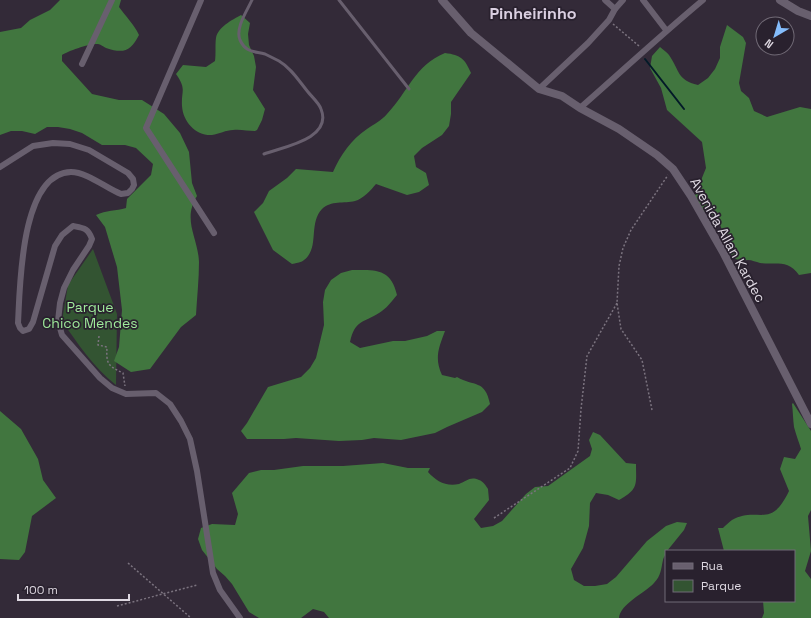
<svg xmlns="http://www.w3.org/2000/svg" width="811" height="618" viewBox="0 0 811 618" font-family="'Space Grotesk',sans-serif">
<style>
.green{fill:#335432}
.forest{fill:#41763f}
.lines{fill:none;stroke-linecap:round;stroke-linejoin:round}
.stream{stroke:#031a28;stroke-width:2}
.path{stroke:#7b737f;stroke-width:1.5;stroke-dasharray:2 2;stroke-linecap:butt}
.service{stroke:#685f6e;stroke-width:3}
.minor{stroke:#685f6e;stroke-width:6}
.tertiary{stroke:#685f6e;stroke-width:8}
.labels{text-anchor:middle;stroke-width:3.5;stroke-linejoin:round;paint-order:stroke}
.street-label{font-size:14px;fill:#ded8e1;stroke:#29212e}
.park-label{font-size:14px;fill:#9feb9b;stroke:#29212e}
.quarter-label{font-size:16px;font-weight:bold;fill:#dacfe1;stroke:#29212e}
</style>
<rect width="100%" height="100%" fill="#332a38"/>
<path class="green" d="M93 249 117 314 116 385C94 368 78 344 62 321L68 285Z"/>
<g class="forest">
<path d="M60 0H121L119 7C126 17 134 24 139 35 131 51 124 54 106 48 104 47 100 44 98 44 90 43 68 51 62 55V61L92 94 119 100H142L164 114 180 133 189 152 192 183 197 196C182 220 198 237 199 262 199 279 197 297 196 315L181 327 150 369 131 372 114 361 119 347 122 310 117 267 105 227 96 215C106 210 116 211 126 208L127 199 151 175 153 164 136 148 125 145H102L82 133 70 129 58 127H47L35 134 22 131H11L0 135V32L21 28 30 20 50 10Z"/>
<path d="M241 15 250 23 248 34 249 45 254 56 256 67 253 90 265 109 262 120 257 130 255 131C248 131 240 129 233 130 226 130 219 134 212 135 196 136 183 122 182 106 181 90 187 90 176 74L183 65 206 67 215 61C216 54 215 44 216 38 218 27 232 20 241 15Z"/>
<path d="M727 25 743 37 746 43 739 83 741 91 749 98 754 111 767 117 800 107 811 109V273L799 275C788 259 776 265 760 263 756 262 752 260 748 260 744 260 739 261 736 259 715 246 731 225 709 213 706 212 701 211 697 210L693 200 706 168 702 142 667 110 661 88 650 68 652 56 660 47C663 50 667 52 669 55 680 71 677 80 698 85L708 78 715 69 720 58V47Z"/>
<path d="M445 53C461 55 465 59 471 73L451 102V114L449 126 442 135 422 148 414 156 416 167 426 173 429 185 419 192 407 195 376 184C371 190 363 199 355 201 344 204 331 200 322 209 308 224 320 248 304 260 301 263 295 263 292 264L273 250 254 212 263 203 269 191 287 178 296 169 333 172C341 154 351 140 367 129 374 124 381 121 387 114 408 92 415 65 445 53Z"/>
<path d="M352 270C375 270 391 268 397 295 392 301 386 309 379 313 363 323 355 320 350 342L360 348 393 341H405L427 336 437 331H445C439 347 434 358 442 375L455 378 457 377C474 387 485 379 490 404L482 412 447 427 435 433 401 440 374 438 362 440 339 441 296 438 284 439H247L241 431 247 423 268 387 301 377 310 368 316 358 324 325 323 302 325 290 331 280 341 273Z"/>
<path d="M793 403 811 431V510L808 516 811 551 805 571 811 579V618H762L764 613 763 601H794V551H724L718 528H723C726 525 729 522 732 520 758 505 770 531 789 491L780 469 784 457 795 459 801 449C799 442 796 435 794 427 793 420 793 412 792 404Z"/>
<polygon points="0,411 21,429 38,459 43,480 56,498 32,516 25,552 19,560 0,559"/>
<path d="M593 432 600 435 626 463 636 464C636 484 639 489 619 500L608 495 596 493 590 503 589 526 583 548 571 569 574 580 584 586H595L607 584 616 577 647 541 666 526 677 522 687 523 684 530 667 551H666C666 555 664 556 663 560 661 569 661 576 654 583 645 593 620 604 619 618H329L324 612 313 609 301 618H259L249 612 232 584 225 576 217 569 202 550 198 539 201 528 212 524 235 525 238 514 232 493 249 473 261 470H274L303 466H343L383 463 408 468H430L428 472C436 481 446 487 459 484 467 481 470 476 479 480 483 481 486 486 488 489L489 500 474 519 481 528 493 526 502 521 526 494 535 487 548 486 590 456 592 449 589 440Z"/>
</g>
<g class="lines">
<polyline class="stream" points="645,59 684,109"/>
<g class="path">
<polyline points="613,24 639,46"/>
<path d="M99 336 98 345 107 347C106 364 108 366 123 373L125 386"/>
<polyline points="652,410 642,360 621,329 617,303 619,266 623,248 631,230 668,175"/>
<polyline points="494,518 570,468 578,451 581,409 587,356 617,303"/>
<polyline points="128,563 191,618"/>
<polyline points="117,606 197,585"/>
</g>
<g class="service">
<path d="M252 0C247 11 235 28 240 40 246 53 254 51 265 54 269 56 275 59 279 61 291 68 299 81 308 92 312 97 319 103 321 109 333 139 283 147 264 154"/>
<polyline points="339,0 409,89"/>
</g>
<g class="minor">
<polyline points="201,0 146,128 214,233"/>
<polyline points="605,0 615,9"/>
<polyline points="643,0 666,30"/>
<polyline points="82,64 112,0"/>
<polyline points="539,89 588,43 609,20 615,9 623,0"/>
<path d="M580 108C621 72 661 35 703 0"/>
<path d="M0 167 33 146 53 143 70 144 89 150 128 173 133 179 134 185 132 189 128 193 121 194C106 188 87 172 71 172 20 173 20 289 18 323L20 328 23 331 29 329 33 322 55 246 62 235 73 226C84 228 88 228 92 239L89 246 73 270 64 288 60 303 58 321 62 335 100 378 112 388 126 394 156 393 170 404 181 421 190 439 197 471 213 573 220 590 240 618"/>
</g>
<g class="tertiary">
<polyline points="442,0 471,33 539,89 562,96 580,108 619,129 657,155 673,169 691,196 723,252 811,424"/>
<polyline points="780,0 798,11 811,16"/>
</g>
</g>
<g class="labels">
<g class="street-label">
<text transform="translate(728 240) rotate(61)" y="5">Avenida Allan Kardec</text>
</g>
<g class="park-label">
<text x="90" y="312">Parque<tspan x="90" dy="16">Chico Mendes</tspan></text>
</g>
<g class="quarter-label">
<text x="533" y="19">Pinheirinho</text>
</g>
</g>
<rect x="665" y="550" width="130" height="52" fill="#29212e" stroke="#716a76"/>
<rect x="673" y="563" width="20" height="6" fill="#685f6e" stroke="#716a76"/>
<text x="701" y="570" font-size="12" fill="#ded8e1">Rua</text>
<rect x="673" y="580" width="20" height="12" fill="#335432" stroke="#716a76"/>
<text x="701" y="590" font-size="12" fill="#ded8e1">Parque</text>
<g transform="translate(775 36) rotate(218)"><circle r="19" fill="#29212e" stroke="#716a76"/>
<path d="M0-3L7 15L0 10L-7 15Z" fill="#84bcfb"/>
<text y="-6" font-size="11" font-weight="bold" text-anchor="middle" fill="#ded8e1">N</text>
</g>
<path d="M18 594v6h111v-6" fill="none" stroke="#ded8e1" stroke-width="2"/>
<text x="24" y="594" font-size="12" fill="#ded8e1" stroke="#29212e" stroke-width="3" paint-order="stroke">100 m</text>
</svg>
